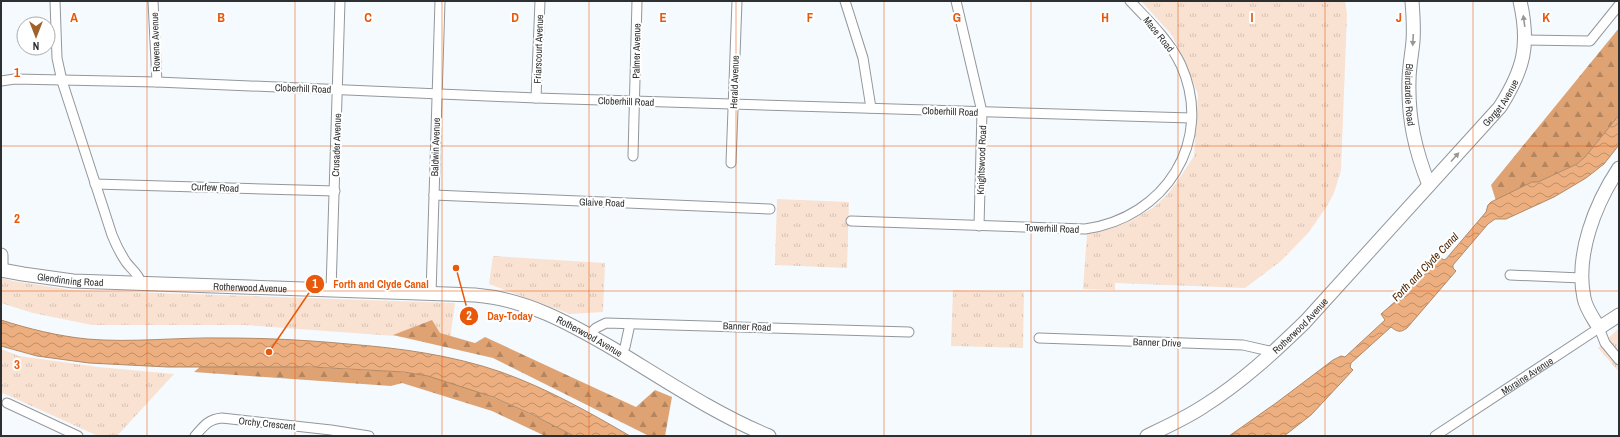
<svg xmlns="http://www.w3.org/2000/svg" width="1620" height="437" viewBox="0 0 1620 437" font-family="'Archivo Narrow',sans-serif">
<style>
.grass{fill:url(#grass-tufts)}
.forest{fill:url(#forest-firs)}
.water{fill:url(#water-waves);stroke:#b38967}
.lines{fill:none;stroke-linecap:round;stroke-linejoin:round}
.street-casing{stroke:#93979b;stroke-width:11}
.secondary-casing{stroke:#93979b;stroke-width:15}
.street{stroke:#fff;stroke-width:9}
.secondary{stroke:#fff;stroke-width:13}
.oneway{fill:#969798}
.grid{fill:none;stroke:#e8590c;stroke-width:1;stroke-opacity:0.55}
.labels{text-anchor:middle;stroke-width:4;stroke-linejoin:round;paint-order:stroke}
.street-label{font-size:10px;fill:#2d2f30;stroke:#fff}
.water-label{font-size:11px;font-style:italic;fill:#492300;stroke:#fff}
.grid-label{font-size:13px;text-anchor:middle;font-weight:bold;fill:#e8590c;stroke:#fff;stroke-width:4;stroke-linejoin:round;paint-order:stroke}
.leader{fill:none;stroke:#e8590c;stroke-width:1.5}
.callout-dot{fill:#e8590c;stroke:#fff;stroke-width:1.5}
.mark-label{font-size:12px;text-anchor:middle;font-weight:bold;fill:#fff}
.callout-label{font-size:11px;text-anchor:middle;font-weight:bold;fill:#e8590c;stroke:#fff;stroke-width:4;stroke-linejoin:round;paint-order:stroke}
</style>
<defs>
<pattern id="grass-tufts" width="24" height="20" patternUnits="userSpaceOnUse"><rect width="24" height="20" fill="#f9e2d2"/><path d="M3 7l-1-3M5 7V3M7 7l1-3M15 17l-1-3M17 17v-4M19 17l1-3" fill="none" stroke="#d6c2b5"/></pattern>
<pattern id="forest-firs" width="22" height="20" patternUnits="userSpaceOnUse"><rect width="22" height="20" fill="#dfa373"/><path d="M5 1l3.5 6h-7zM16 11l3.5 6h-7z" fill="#b5855f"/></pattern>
<pattern id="water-waves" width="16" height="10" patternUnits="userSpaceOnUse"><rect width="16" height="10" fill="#edaf7f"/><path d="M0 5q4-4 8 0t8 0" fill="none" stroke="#c08f68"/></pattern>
</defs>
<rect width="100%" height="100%" fill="#f5fafe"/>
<g class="grass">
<polygon points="1141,1 1345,1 1347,14 1341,170 1334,193 1327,206 1309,232 1281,261 1245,288 1115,283 1115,290 1083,289 1087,234 1113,228 1130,221 1154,207 1167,195 1177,182 1194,156 1198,94 1172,35"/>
<polygon points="777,199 849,202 847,268 775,265"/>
<polygon points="493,256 605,263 603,312 570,314 489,284"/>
<polygon points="1,278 13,281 72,290 455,303 450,340 245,325 92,325 33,313 1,303"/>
<polygon points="953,290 1024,292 1023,348 951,346"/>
<polygon points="1619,328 1619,372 1598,348"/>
<polygon points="1,349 19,356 98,367 174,374 117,436 98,436 3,393 1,396"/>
</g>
<g class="forest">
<polygon points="1619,28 1619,115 1585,157 1577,164 1538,182 1532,182 1496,201 1491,185"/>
<polygon points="432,320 440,333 475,343 485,337 636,407 655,390 672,397 665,436 649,436 493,358 393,335"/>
<path d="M201 366C254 366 307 366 359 370 382 371 406 371 429 376 480 389 528 412 574 436H545L492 411 402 383 391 386 194 372Z"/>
</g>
<g class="water">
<path d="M1619 115V145L1604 164 1586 178 1554 197 1506 219H1495L1488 224 1453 265V268L1456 271 1407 328C1400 333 1398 332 1391 327L1351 363 1350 367 1353 370 1311 415 1284 436H1229L1276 403 1333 360 1341 356 1345 357 1385 320 1381 314 1413 286 1441 258 1444 260 1446 259 1486 212 1488 205 1491 202 1532 182H1538L1577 164 1585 157Z"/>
<path d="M1 320C29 329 58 336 87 339 132 343 179 337 224 338 265 338 306 340 348 344 399 348 452 355 501 372 546 388 589 412 630 436H574L531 414 493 397 428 376 404 372 311 367H168L89 363 37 356 1 346Z"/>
</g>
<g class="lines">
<g class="street-casing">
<g id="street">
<path d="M55 1 57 58 62 81 112 235C116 245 120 253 126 262 131 269 139 274 141 283"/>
<polyline points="153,1 157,82"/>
<polyline points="845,1 863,58 871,108"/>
<polyline points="956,1 982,112 979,226"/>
<polyline points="1526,40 1590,41 1619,5"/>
<polyline points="1,81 15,79 157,82 536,98 1191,118"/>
<polyline points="536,98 540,1"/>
<polyline points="633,156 637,1"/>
<polyline points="731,163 737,1"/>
<polyline points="95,184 335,191"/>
<polyline points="434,195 770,209"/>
<path d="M851 221 1085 229C1165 218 1215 141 1181 65 1169 40 1149 21 1130 1"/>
<polyline points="1510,275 1581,278"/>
<polyline points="331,290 340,1"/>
<polyline points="431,294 440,1"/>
<polyline points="589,335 596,328 606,323 909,332"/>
<polyline points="1039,338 1243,345 1274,352"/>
<polyline points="625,347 630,324"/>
<polyline points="7,403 78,436"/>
<path d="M195 436C203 427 208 419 222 418L331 430 369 436"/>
<path id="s1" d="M1435 436 1599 328 1605 343 1619 360"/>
</g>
</g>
<g class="secondary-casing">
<g id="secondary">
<path id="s2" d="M1412 1C1413 14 1414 28 1413 41 1412 54 1409 67 1409 81 1408 119 1415 150 1429 185"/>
<path d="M1619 168C1595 204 1575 255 1584 298 1586 309 1594 319 1599 328L1619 315"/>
<polyline points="1,255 1,270"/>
<path id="s3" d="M1 270 23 274 73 281 475 295C526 299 569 323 612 348 662 378 715 414 769 436"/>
<path id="s4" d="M1147 436C1166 427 1186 418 1204 406 1242 382 1273 353 1305 322L1500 107C1524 69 1530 45 1520 1"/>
</g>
</g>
<use href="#street" class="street"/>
<use href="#secondary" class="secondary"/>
</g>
<defs><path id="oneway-solid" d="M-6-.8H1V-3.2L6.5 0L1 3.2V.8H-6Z"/></defs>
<g class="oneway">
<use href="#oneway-solid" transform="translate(1524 21) rotate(-98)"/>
<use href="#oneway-solid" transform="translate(1413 40) rotate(93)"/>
<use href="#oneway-solid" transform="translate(1455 157) rotate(-48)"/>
</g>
<path class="grid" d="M147 1V436M295 1V436M442 1V436M589 1V436M736 1V436M884 1V436M1031 1V436M1178 1V436M1325 1V436M1473 1V436M1 146H1619M1 291H1619"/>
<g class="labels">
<g class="street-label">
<text transform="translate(1159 34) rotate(51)" y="4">Mace Road</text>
<text transform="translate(155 42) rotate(-92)" y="4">Rowena Avenue</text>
<text transform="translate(538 49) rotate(-88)" y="4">Friarscourt Avenue</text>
<text transform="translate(636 51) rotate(-89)" y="4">Palmer Avenue</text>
<text transform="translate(734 82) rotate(-88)" y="4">Herald Avenue</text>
<text transform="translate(303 88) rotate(2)" y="4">Cloberhill Road</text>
<text dy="4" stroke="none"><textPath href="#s2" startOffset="94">Blairdardie Road</textPath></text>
<text transform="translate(626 101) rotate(2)" y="4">Cloberhill Road</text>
<text dy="4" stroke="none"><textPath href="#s4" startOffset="490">Gorget Avenue</textPath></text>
<text transform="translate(950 111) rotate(2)" y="4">Cloberhill Road</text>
<text transform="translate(336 145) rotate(-88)" y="4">Crusader Avenue</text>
<text transform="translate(435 147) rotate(-88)" y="4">Baldwin Avenue</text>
<text transform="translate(981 160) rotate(-88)" y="4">Knightswood Road</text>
<text transform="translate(215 187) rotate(2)" y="4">Curfew Road</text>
<text transform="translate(602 202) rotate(2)" y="4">Glaive Road</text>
<text transform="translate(1052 228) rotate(2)" y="4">Towerhill Road</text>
<text dy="4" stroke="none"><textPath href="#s3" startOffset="70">Glendinning Road</textPath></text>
<text dy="4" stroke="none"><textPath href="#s3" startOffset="250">Rotherwood Avenue</textPath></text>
<text dy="4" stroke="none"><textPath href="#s4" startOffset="190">Rotherwood Avenue</textPath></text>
<text transform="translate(747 326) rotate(2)" y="4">Banner Road</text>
<text dy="4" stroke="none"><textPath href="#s3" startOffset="598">Rotherwood Avenue</textPath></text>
<text transform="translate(1157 342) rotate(2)" y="4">Banner Drive</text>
<text dy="4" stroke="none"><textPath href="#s1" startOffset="110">Moraine Avenue</textPath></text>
<text transform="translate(267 423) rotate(6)" y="4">Orchy Crescent</text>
</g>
<g class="water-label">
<text transform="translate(1425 267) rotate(-46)" y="4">Forth and Clyde Canal</text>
</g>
</g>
<g class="grid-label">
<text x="74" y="22">A</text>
<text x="221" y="22">B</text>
<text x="368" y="22">C</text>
<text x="515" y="22">D</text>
<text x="663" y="22">E</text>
<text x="810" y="22">F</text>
<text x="957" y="22">G</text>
<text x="1105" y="22">H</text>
<text x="1252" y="22">I</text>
<text x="1399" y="22">J</text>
<text x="1546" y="22">K</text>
<text x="17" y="77">1</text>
<text x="17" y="223">2</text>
<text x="17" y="369">3</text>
</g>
<path class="leader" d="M269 352L315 284M456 268L469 316"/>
<g class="callout-dot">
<circle cx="269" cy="352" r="4"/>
<circle cx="456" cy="268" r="4"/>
<circle cx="315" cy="284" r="10"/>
<circle cx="469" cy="316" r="10"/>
</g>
<g class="mark-label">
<text x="315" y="288">1</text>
<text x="469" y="320">2</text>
</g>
<g class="callout-label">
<text x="381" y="288">Forth and Clyde Canal</text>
<text x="510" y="320">Day-Today</text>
</g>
<rect width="1620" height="437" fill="none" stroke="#2d2f30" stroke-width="4"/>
<g transform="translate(36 36) rotate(180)"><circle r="19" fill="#ffffff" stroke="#abacac"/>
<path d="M0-3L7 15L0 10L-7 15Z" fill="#a1622a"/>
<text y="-6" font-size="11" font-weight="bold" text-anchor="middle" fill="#2d2f30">N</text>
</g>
</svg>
